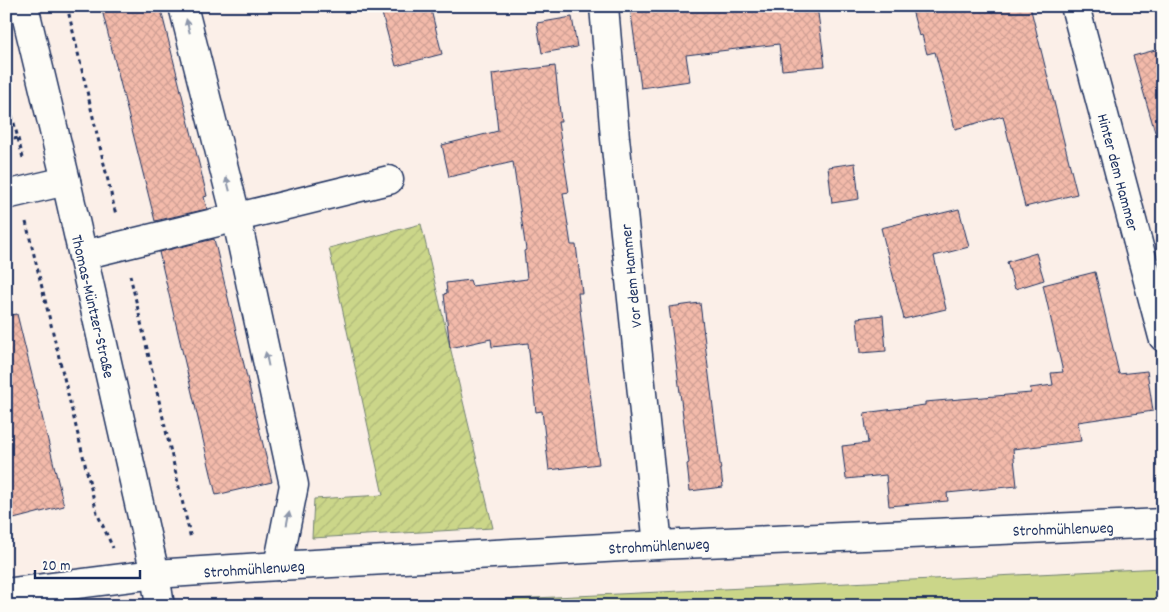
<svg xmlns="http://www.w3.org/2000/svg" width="1169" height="612" viewBox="0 0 1169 612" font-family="Dekko,sans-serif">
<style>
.green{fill:#cbd689;stroke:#738274}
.garden{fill:url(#garden-furrows);stroke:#738274}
.building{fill:url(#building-cross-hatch);stroke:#1b2f5e}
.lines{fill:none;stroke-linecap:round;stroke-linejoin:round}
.minor-casing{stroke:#1b2f5e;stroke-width:31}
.path{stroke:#1b2f5e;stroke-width:3;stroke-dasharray:4 4;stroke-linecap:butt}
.minor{stroke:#fdfcf7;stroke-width:28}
.oneway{fill:#8c96aa}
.labels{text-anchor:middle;stroke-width:5;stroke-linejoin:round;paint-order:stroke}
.street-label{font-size:16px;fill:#1b2f5e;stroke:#fdfcf7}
</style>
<defs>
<pattern id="garden-furrows" width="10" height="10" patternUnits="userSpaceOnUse" patternTransform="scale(1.25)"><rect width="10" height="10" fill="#cbd689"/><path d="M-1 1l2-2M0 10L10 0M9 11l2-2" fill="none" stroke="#aeb879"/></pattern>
<pattern id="building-cross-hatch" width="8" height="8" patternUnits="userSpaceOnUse" patternTransform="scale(1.25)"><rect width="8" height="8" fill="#f3baaa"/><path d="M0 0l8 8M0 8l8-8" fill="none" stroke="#d0a095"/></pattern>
</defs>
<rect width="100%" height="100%" fill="#fbefe8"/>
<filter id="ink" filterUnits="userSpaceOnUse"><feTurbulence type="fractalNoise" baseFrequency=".02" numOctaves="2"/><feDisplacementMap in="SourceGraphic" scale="10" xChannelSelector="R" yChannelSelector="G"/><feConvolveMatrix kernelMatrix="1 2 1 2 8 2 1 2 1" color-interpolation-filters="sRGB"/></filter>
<g filter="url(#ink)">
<polygon class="green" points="1163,568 1163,606 367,606"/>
<polygon class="garden" points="421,224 493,528 312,538 314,499 383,495 329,248"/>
<g class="building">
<polygon points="101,6 160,6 207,196 204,197 207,209 155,221"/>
<polygon points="380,6 430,6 442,54 396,66"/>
<polygon points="630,6 817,6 825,66 782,70 779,44 686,55 690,81 641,88"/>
<polygon points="911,6 1030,6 1077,194 1025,207 1003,116 955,129 935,52 927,54 922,35 919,36"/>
<polygon points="572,17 577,47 542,53 537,23"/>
<polygon points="1163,48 1163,131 1155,132 1133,56"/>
<polygon points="555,66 561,122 558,122 569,192 563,193 571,245 576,245 582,293 578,293 599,464 549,470 542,411 536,412 528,343 492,347 491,339 450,348 444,294 447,293 446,283 470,280 472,286 527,279 524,251 526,250 513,162 449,177 442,145 498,131 492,74"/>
<polygon points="855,163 859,199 832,203 828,167"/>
<polygon points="959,209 969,247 934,256 946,309 904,319 881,228"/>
<polygon points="214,239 272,482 216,495 159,252"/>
<polygon points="1036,253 1044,280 1015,289 1007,262"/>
<polygon points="1095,272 1119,374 1147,371 1153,411 1078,422 1081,441 1013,449 1017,486 947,493 948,501 889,506 886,475 846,479 842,446 868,443 864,413 925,405 925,402 1031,393 1030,388 1053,385 1051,373 1063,372 1043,285"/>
<polygon points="700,303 723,487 690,491 687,464 689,463 669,307"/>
<polygon points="17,314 64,506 6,521 6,316"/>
<polygon points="883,315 886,351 860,353 857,318"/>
</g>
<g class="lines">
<g class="minor-casing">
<g id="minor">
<polyline points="24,6 66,181 155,574 160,606"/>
<polyline points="183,6 236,216 294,485 278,566"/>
<polyline points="604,6 615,138 658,545"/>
<polyline points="1075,6 1163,337"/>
<polyline points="6,195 66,181"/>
<polyline points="83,255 389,180"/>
<polyline points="6,593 155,574 278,566 658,545 1163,523"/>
</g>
</g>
<g class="path">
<polyline points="67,6 116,215"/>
<polyline points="6,92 23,158"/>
<polyline points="6,141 18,138"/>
<polyline points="26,222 97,513 113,548"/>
<polyline points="130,275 191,539"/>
</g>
<use href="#minor" class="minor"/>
</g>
<defs><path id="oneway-solid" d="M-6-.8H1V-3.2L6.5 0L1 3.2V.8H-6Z" transform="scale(1.25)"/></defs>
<g class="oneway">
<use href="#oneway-solid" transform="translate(188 26) rotate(-104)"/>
<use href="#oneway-solid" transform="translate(228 184) rotate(-104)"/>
<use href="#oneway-solid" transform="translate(267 359) rotate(-102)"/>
<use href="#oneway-solid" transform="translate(288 518) rotate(-79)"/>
</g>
</g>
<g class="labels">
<g class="street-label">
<text transform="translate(1119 172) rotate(75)" y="6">Hinter dem Hammer</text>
<text transform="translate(630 276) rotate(-96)" y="6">Vor dem Hammer</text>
<text transform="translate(94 306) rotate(77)" y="6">Thomas-Müntzer-Straße</text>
<text transform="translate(1063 528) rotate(-2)" y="6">Strohmühlenweg</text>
<text transform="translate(659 545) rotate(-3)" y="6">Strohmühlenweg</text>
<text transform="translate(254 568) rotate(-4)" y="6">Strohmühlenweg</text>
</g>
</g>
<rect width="1169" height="612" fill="none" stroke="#fdfcf7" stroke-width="25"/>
<rect x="12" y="12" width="1144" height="587" fill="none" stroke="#1b2f5e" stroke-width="2" filter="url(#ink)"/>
<path d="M35 570v8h105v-8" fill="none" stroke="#1b2f5e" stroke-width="2.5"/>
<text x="42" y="570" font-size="15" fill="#1b2f5e" stroke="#fdfcf7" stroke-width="4" paint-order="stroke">20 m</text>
</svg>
